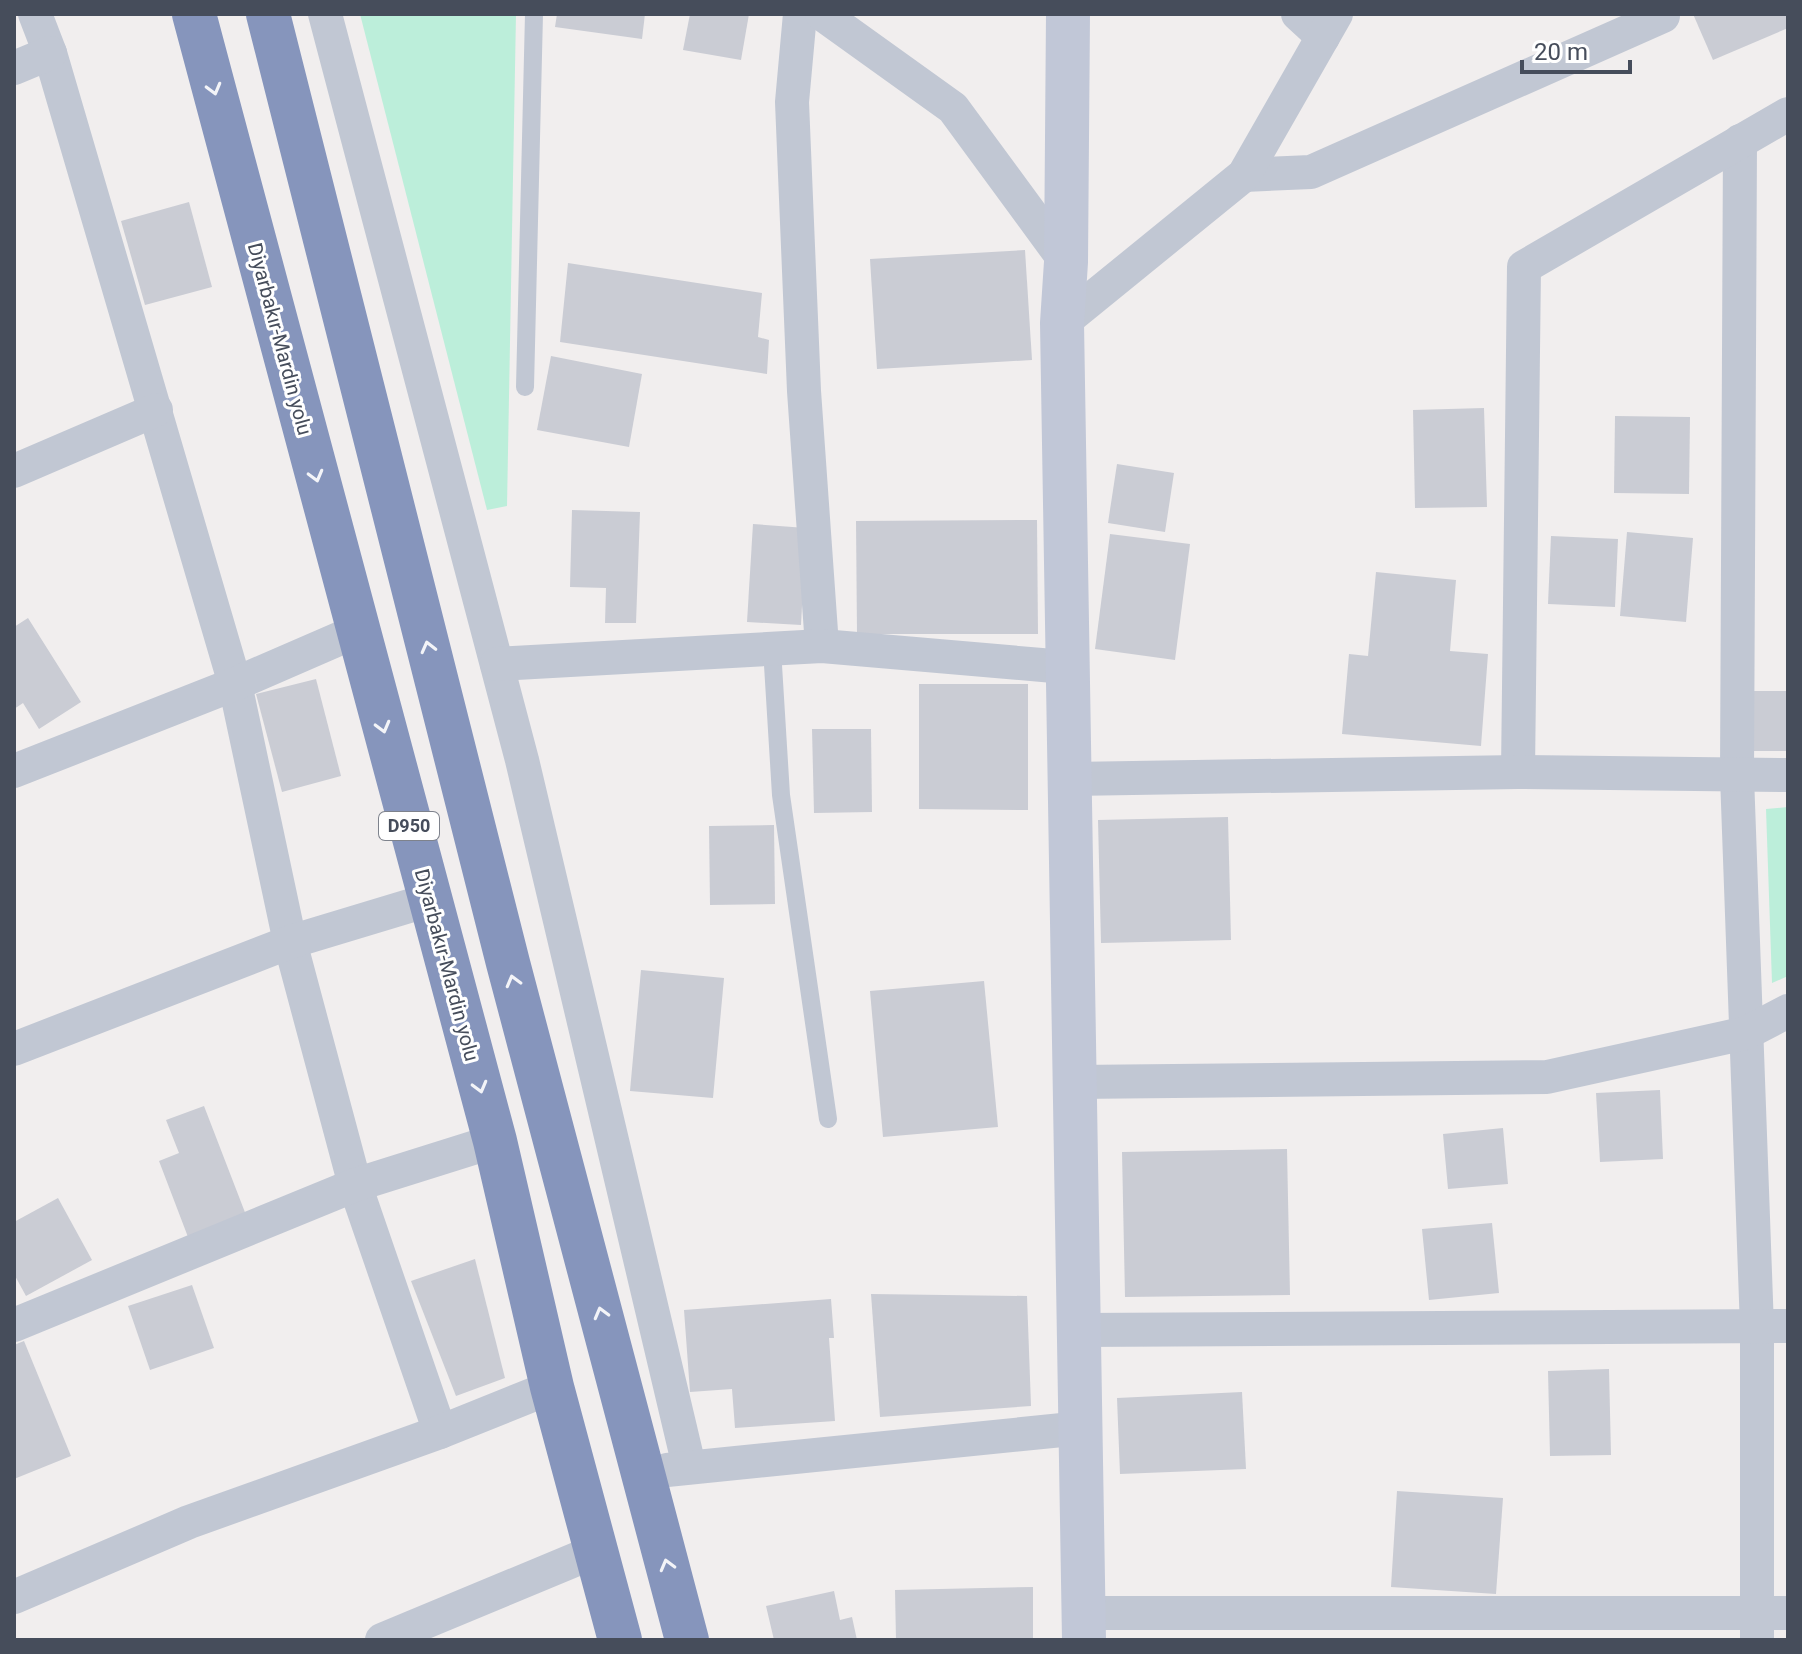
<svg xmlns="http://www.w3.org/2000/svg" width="1802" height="1654" viewBox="0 0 1802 1654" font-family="Roboto,sans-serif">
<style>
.green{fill:#bceeda}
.building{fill:#caccd4}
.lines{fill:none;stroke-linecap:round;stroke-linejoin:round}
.lane{stroke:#c1c7d3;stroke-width:18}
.street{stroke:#c1c7d3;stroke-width:34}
.secondary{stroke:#c1c7d7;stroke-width:44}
.highway{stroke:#8695bc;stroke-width:44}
.oneway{stroke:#f3f4f8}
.labels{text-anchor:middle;stroke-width:6;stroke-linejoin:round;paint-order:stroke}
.shield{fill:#fff;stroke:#7e828c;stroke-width:2}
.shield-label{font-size:18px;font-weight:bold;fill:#464d5b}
.street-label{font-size:20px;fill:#464d5b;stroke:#fff}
</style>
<rect width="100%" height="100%" fill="#f1eeee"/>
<g class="green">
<polygon points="360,14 516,14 507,506 487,510"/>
<polygon points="1788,807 1788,976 1772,983 1766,809"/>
</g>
<g class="building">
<polygon points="557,14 645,14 642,39 555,27"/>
<polygon points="690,14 749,14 741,60 683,50"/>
<polygon points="1693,14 1788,14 1788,28 1713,60"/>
<polygon points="189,202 212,287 145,305 121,221"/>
<polygon points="1025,250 1032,360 877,369 870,259"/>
<polygon points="568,263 762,293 758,337 769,340 767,374 560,342"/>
<polygon points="551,356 642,374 629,447 537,430"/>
<polygon points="1484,408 1487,507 1415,508 1413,410"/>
<polygon points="1615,416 1690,417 1689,494 1614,493"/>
<polygon points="1117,464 1174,473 1165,532 1108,523"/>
<polygon points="572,510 640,512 636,623 605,623 606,588 570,587"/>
<polygon points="1037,520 1038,634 857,634 856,521"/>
<polygon points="753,524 806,528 801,625 747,622"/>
<polygon points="1627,532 1693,538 1686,622 1620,616"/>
<polygon points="1110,534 1190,544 1175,660 1095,649"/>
<polygon points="1551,536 1618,539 1615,607 1548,604"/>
<polygon points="1376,572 1456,580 1450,651 1488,654 1481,746 1342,734 1349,654 1368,656"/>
<polygon points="28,618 81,702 39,729 23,703 14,709 14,627"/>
<polygon points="316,679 341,776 282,792 256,694"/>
<polygon points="919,684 1028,684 1028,810 919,809"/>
<rect x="1748" y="691" width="40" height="60"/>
<polygon points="812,729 871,729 872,812 814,813"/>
<polygon points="1228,817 1231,940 1101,943 1098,820"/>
<polygon points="774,825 775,904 710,905 709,826"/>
<polygon points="641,970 724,978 713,1098 630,1091"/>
<polygon points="984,981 998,1127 883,1137 870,991"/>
<polygon points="1660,1090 1663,1159 1600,1162 1596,1093"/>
<polygon points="204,1106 246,1215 188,1237 159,1161 179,1153 166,1120"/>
<polygon points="1503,1128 1508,1184 1448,1189 1443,1134"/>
<polygon points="1287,1149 1290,1295 1125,1297 1122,1152"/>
<polygon points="58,1198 92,1260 26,1296 14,1274 14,1222"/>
<polygon points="1492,1223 1499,1293 1429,1300 1422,1229"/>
<polygon points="475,1259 505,1378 456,1396 411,1281"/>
<polygon points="192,1285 214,1348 150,1370 128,1306"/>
<polygon points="871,1294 1027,1296 1031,1406 880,1417"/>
<polygon points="831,1299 834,1338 829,1338 835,1421 735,1428 732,1389 690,1392 684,1310"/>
<polygon points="24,1341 71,1456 14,1479 14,1345"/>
<polygon points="1609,1369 1611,1455 1550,1456 1548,1371"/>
<polygon points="1242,1392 1246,1469 1120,1474 1117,1398"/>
<polygon points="1397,1491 1503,1498 1496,1594 1391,1587"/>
<polygon points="1033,1587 1033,1640 896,1640 895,1590"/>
<polygon points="834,1591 840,1620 852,1617 857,1640 774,1640 766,1606"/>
</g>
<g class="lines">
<g class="lane">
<polyline points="525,387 534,14"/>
<polyline points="772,649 781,795 828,1119"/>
</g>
<g class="street">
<polyline points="35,14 50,53 235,684 290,942 355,1185 440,1432"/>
<polyline points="325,14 522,760 689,1466"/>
<polyline points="800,14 792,102 804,391 822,646"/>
<polyline points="822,14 953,108 1066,262"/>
<polyline points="1298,14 1323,37"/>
<polyline points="14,68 50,53"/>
<polyline points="1740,141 1737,776 1757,1328 1757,1640"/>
<polyline points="1244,175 1311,172 1663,16"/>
<polyline points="1062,323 1244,175 1336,14"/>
<polyline points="14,471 156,410"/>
<polyline points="497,664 822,646 1065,667"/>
<polyline points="14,771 235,684 357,631"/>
<polyline points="1518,772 1524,267 1788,114"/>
<polyline points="1071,779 1518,772 1788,775"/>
<polyline points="14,1049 290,942 429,900"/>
<polyline points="1075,1082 1547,1077 1746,1033 1788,1011"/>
<polyline points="14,1325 355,1185 495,1141"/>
<polyline points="1078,1330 1788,1326"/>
<polyline points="667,1470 1082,1428"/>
<polyline points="14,1597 189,1522 440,1432 552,1387"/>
<polyline points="1084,1613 1788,1613"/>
<polyline points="382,1640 596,1551"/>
</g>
<polyline class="secondary" points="1068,14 1066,262 1062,323 1084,1640"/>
<g class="highway">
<polyline points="194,14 495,1141 552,1387 620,1640"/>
<polyline points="268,14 508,963 687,1640"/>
</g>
</g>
<defs><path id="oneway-chevron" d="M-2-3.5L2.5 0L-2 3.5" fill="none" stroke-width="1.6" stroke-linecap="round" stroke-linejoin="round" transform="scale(2)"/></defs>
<g class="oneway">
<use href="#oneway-chevron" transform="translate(214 89) rotate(75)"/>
<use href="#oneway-chevron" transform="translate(316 476) rotate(75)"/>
<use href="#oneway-chevron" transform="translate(428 647) rotate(-104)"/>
<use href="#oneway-chevron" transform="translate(383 727) rotate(75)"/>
<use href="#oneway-chevron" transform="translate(513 981) rotate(-105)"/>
<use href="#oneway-chevron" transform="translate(480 1087) rotate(75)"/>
<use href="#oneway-chevron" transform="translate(601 1313) rotate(-105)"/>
<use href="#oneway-chevron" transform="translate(667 1565) rotate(-105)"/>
</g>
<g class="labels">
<rect class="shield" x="379" y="812" width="60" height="28" rx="6"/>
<g class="shield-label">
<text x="409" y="832">D950</text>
</g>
<g class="street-label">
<text transform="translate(280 339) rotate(75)" y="7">Diyarbakır-Mardin yolu</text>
<text transform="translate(447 965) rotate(75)" y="7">Diyarbakır-Mardin yolu</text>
</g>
</g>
<rect width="1802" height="1654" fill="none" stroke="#464d5b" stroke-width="32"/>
<path d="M1522 60v12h108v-12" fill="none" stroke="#464d5b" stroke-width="4"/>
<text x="1534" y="60" font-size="24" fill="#464d5b" stroke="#ffffff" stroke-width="6" paint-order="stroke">20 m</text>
</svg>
